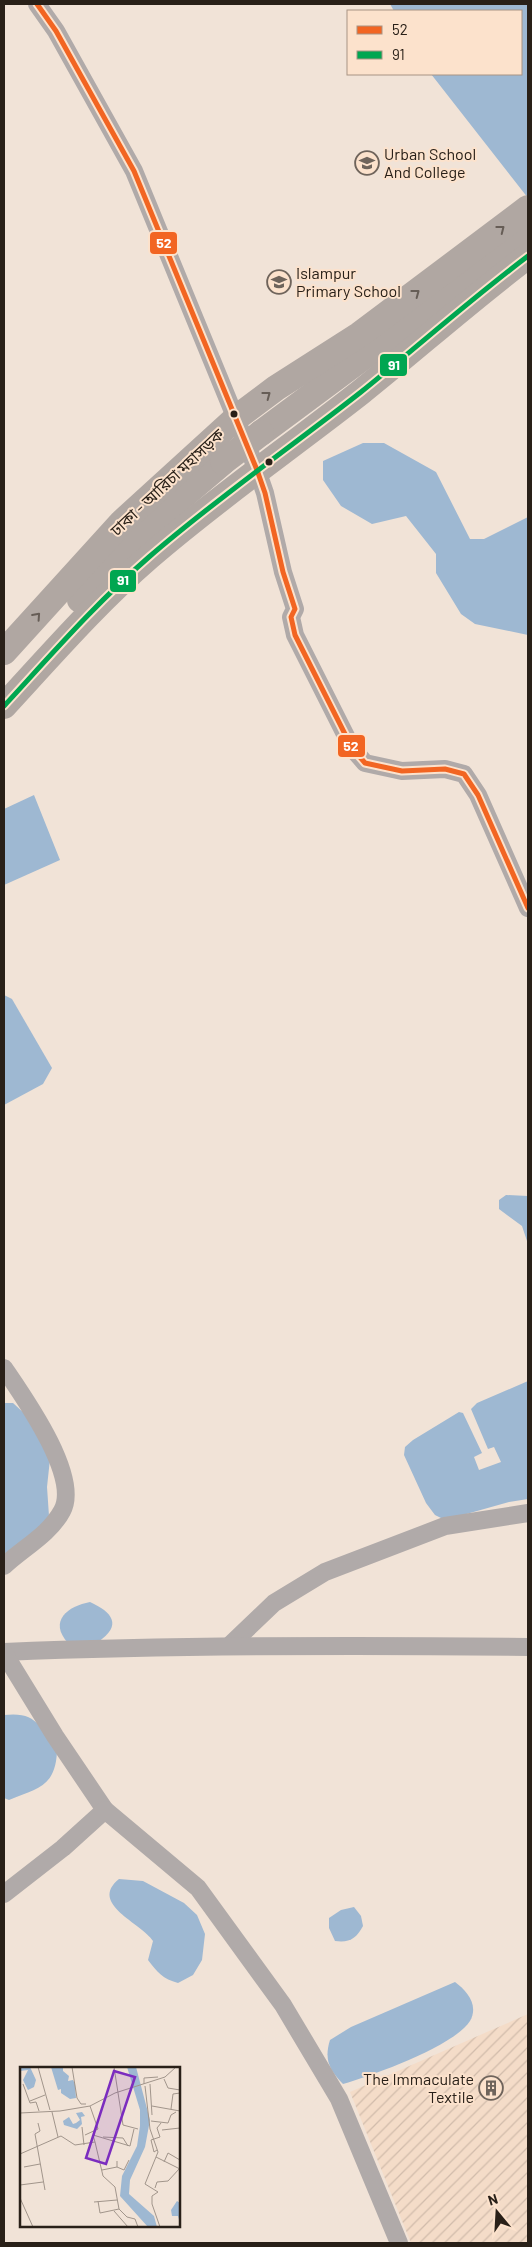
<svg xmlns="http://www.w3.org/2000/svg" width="532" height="2247" viewBox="0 0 532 2247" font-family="Barlow,'Noto Sans Bengali',sans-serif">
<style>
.industrial{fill:url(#industrial-furrows)}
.water{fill:#9eb8d2}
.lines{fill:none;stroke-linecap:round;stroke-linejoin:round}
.minor{stroke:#b0aaa9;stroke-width:18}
.highway{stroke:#b0a7a2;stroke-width:26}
.highway-bridge{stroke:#b0a7a2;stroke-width:26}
.bus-1-casing{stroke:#fce2cc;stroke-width:9}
.bus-2-casing{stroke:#fce2cc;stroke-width:9}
.bus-1{stroke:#f26522;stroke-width:5}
.bus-2{stroke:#00a651;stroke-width:5}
.oneway{stroke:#665d56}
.bus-dot{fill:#292018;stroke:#fce2cc;stroke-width:2}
.labels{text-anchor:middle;stroke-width:4;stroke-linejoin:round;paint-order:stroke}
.poi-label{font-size:16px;fill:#292018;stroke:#fce2cc;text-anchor:start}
.street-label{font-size:16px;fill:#292018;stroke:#fce2cc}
.inset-road{fill:none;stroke:#a1958b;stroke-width:1}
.view{fill:#7b2cbf;fill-opacity:0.15;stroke:#7b2cbf;stroke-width:2.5}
.inset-edge{fill:none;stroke:#292018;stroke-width:2.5}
.line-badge{stroke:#fce2cc;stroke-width:2}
.badge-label{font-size:14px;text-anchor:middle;font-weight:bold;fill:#fff}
</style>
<defs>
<pattern id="industrial-furrows" width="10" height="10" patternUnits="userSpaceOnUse" patternTransform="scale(1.25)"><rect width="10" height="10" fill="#f4dcc8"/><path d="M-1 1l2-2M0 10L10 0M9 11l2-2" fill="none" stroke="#d1bcab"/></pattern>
</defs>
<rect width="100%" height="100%" fill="#f1e3d7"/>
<polygon class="industrial" points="528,2014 528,2243 411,2243 350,2092"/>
<g class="water">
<polygon points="390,4 528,4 528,198 431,74 521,74 521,11 394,11"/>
<polygon points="363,443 384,443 436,472 470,539 484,539 528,517 528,635 475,624 461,614 436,573 436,554 406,516 372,524 341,506 323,480 323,461"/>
<polygon points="34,795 60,860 4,885 4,809"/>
<polygon points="4,995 12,999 52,1068 43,1084 4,1105"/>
<polygon points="506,1195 528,1196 528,1244 522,1226 499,1209 499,1200"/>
<polygon points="528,1381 528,1499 509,1502 445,1520 435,1515 426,1503 404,1455 405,1447 413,1440 459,1412 463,1413 482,1453 474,1457 479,1470 501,1462 494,1447 488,1449 471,1409 477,1403"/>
<polygon points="4,1403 13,1403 26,1415 50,1459 47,1487 49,1516 36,1533 4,1556"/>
<path d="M90 1602C112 1612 123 1625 98 1642L68 1643C48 1621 68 1606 90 1602Z"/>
<path d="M4 1715C38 1711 40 1728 57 1752 55 1787 38 1788 9 1800L4 1798Z"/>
<path d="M119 1879 143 1881 184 1903 197 1915 205 1934 202 1960 193 1975 178 1983C163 1979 157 1972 148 1960L153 1941C142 1923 88 1904 119 1879Z"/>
<path d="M354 1907 361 1916 363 1926C356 1939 349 1943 335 1941L329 1928V1918L341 1910Z"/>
<path d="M455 1982C467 1991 479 2005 470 2021 453 2047 373 2075 343 2084 329 2070 324 2059 330 2040L351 2027Z"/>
</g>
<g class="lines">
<g class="minor">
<polyline points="37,4 56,31 134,171 257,470 265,493 283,572 295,609 291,617 295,635 352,748 365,763 402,771 445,769 464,774 478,795 528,908"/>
<path d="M4 1368C23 1396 81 1477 62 1511 49 1535 23 1548 4 1566"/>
<polyline points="229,1646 274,1603 325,1572 445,1526 528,1513"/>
<path d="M4 1652C179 1645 353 1645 528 1647"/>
<polyline points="4,1653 55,1736 105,1810"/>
<polyline points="4,1894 63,1848 105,1810 198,1888 283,2005 339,2099 399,2243"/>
</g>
<g class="highway">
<polyline points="261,433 528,235"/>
<polyline points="80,600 168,509 223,462"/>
<polyline points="4,652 122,522 236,418 276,388 359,335 528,208"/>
<path d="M4 706C51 655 97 602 149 557 217 498 291 447 361 392 417 347 471 299 528 256"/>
</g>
<polyline class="highway-bridge" points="223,462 261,433"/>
<g class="bus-1-casing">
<polyline id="bus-1" points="37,4 56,31 134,171 257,470 265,493 283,572 295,609 291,617 295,635 352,748 365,763 402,771 445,769 464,774 478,795 528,908"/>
</g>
<g class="bus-2-casing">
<path id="bus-2" d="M4 706C51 655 97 602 149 557 217 498 291 447 361 392 417 347 471 299 528 256"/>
</g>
<use href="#bus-1" class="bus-1"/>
<use href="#bus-2" class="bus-2"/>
</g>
<defs><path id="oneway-chevron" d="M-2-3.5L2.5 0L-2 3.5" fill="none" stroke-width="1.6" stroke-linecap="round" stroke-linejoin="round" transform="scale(1.25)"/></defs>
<g class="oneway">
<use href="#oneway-chevron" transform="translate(501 229) rotate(-38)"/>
<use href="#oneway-chevron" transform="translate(416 293) rotate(-37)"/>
<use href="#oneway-chevron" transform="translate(267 395) rotate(-37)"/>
<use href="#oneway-chevron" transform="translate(37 616) rotate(-48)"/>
</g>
<defs>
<g id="school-ring" transform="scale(1.25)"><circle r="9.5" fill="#fce2cc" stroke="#6f645b" stroke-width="1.5"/><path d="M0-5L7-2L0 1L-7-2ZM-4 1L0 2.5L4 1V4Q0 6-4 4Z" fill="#6f645b"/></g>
<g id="building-ring" transform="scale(1.25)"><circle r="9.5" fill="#fce2cc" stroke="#6f645b" stroke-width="1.5"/><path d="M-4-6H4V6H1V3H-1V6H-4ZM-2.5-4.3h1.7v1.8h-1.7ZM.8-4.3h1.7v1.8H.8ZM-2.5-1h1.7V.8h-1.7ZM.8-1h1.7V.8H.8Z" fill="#6f645b"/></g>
</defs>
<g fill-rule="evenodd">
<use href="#school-ring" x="367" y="163"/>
<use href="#school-ring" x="279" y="282"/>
<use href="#building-ring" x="491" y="2088"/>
</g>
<g class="bus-dot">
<circle cx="234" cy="414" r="4.5"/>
<circle cx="269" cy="462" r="4.5"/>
</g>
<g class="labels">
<g class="poi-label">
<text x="384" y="160">Urban School<tspan x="384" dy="18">And College</tspan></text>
<text x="296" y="279">Islampur<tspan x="296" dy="18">Primary School</tspan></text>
<text x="474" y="2085" text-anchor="end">The Immaculate<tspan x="474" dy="18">Textile</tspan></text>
</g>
<g class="street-label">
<text transform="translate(167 482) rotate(-43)" y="6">ঢাকা - আরিচা মহাসড়ক</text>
</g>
</g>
<g transform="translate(20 2067)">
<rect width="160" height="160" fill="#f1e3d7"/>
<path d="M0 0H10L16 13 14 20 8 23 3 13 8 3 0 4ZM31 0H43V4L49 9 48 14 53 13 55 17 56 31 50 32 41 26V22L38 23ZM107 0H116L130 53 125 80 110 113 109 127 134 149 137 160H128L100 129 102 109 117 79 120 59V43ZM62 45 65 49 61 50 62 57 57 62 44 58 43 54 49 50 53 57 56 56 60 53 56 46ZM157 134 160 136V156L158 149H152L151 143Z" fill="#9eb8d2"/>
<path class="inset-road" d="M18 0 30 43M52 0 57 31 61 37H66M94 0 103 58 118 62M144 12 148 21 160 23M3 17 10 36 16 35 19 44M124 17V11L138 10M130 17 132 48M125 19 130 62 138 85 125 117 138 125 132 129V137L140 160M10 34 25 28M132 39 160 44M151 42 153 27 160 26M32 45 38 70M0 46 40 44 70 39 95 26 145 10 156 0M131 54 148 56 151 48 156 45M18 56 20 64 15 67 25 123M62 60 64 78M142 63 160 61M65 68 78 62 70 39M83 70 103 71 108 79M75 75 73 68 110 79 114 62M137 83 134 85 131 73 140 70 137 61 141 56M0 87 41 69 55 78 75 75 83 109 95 120 99 142M136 90 160 102M144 95 148 86 160 93M4 100 20 97M97 100 104 103 109 93M82 103 97 100V94M0 118 23 115M135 121 137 115 148 114 160 101M0 131 13 160M78 134 80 146 99 142M74 135 97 133M99 142 107 150 115 152 118 160M94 144 108 160"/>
<path class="view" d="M94 4 115 10 86 97 66 91Z"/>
<rect width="160" height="160" class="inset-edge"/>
</g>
<g class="line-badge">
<rect x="149" y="231" width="29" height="24" rx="5" fill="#f26522"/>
<rect x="379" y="353" width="29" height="24" rx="5" fill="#00a651"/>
<rect x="109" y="569" width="28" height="24" rx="5" fill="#00a651"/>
<rect x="337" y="734" width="29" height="24" rx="5" fill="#f26522"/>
</g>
<g class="badge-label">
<text x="164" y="248">52</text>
<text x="394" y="370">91</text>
<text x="123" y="585">91</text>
<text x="351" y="751">52</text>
</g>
<rect width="532" height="2247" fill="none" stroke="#292018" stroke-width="10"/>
<rect x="347" y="10" width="175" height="65" fill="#fce2cc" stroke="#a89484"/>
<rect x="357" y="26" width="25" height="8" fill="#f26522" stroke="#a89484"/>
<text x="392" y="35" font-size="15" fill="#292018">52</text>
<rect x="357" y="51" width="25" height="8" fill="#00a651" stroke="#a89484"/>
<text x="392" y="60" font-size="15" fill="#292018">91</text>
<g transform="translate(497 2212) rotate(342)" stroke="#fce2cc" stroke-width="4" paint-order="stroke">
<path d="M0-4L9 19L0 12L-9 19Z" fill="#292018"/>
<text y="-8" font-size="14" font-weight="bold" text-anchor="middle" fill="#292018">N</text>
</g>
</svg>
